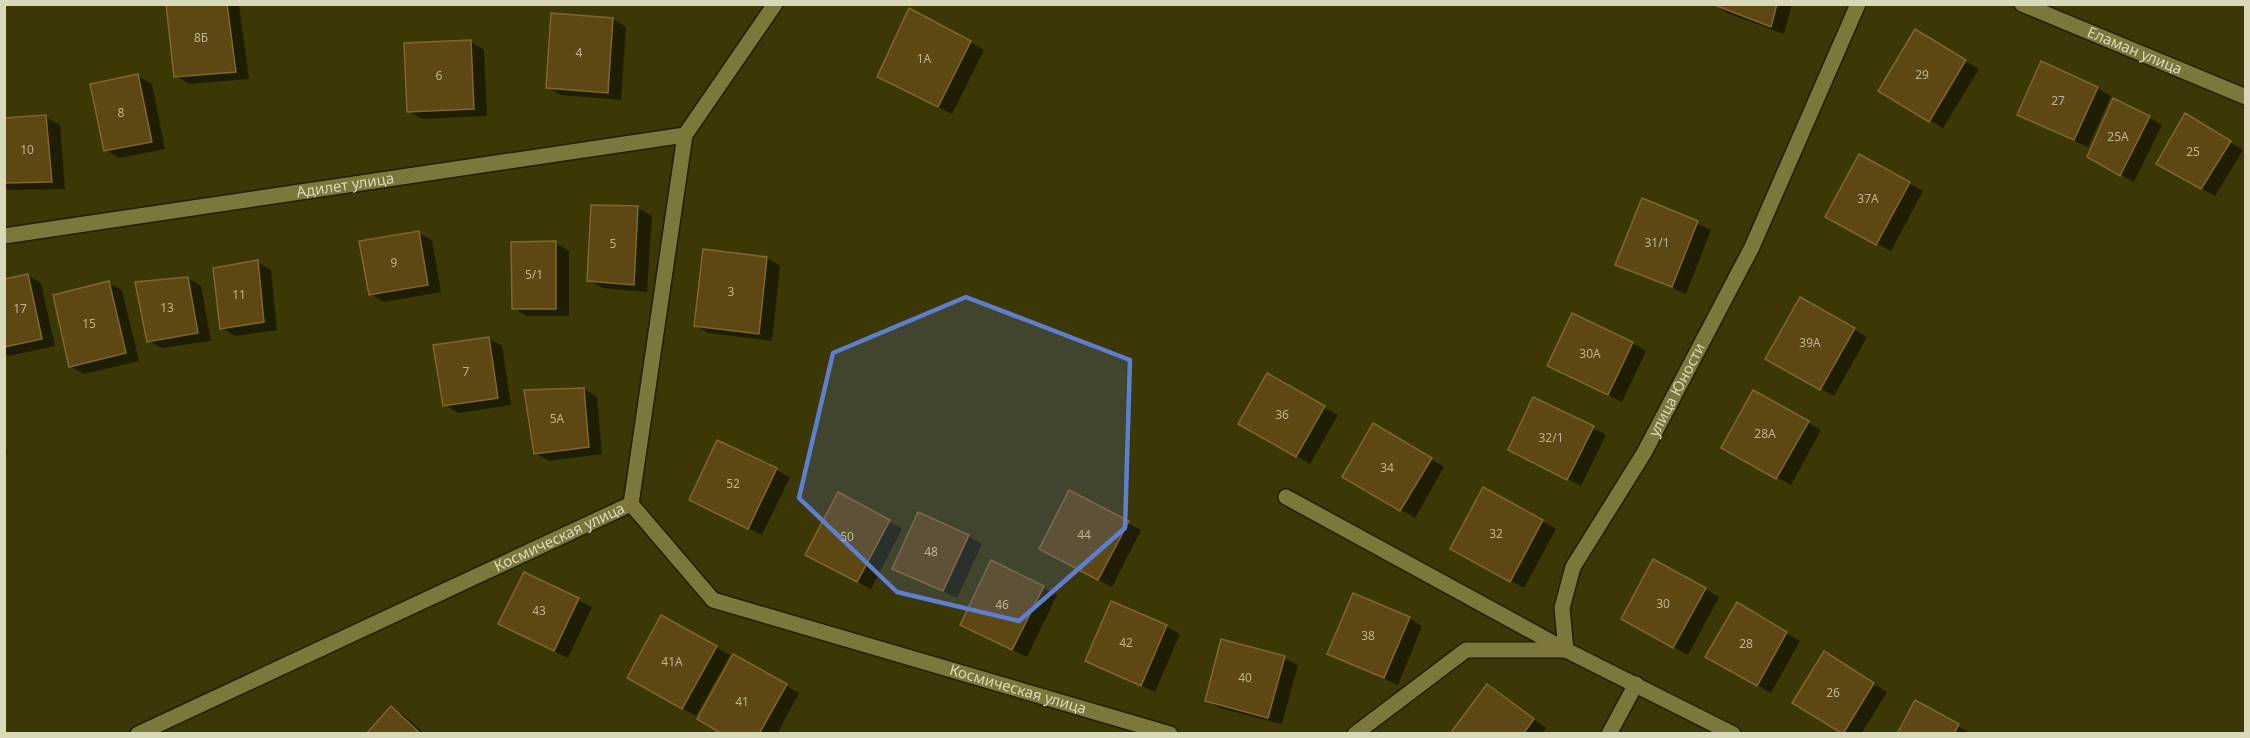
<svg xmlns="http://www.w3.org/2000/svg" width="2250" height="738" viewBox="0 0 2250 738" font-family="'Noto Sans',sans-serif">
<style>
.shadow{fill:#0007}
.building{fill:#5d4813;stroke:#80672d;stroke-width:1.5}
.lines{fill:none;stroke-linecap:round;stroke-linejoin:round}
.lane-casing{stroke:#211f00;stroke-width:18}
.street-casing{stroke:#211f00;stroke-width:18}
.lane{stroke:#7c783b;stroke-width:15}
.street{stroke:#7c783b;stroke-width:15}
.marked{fill:#5f7ecd;fill-opacity:0.2;stroke:#5f7ecd;stroke-width:4.5;stroke-linejoin:round}
.labels{text-anchor:middle;stroke-width:6;stroke-linejoin:round;paint-order:stroke}
.number-label{font-size:12px;fill:#bab490}
.street-label{font-size:15px;fill:#d9d8b9;stroke:#3b3805}
</style>
<rect width="100%" height="100%" fill="#3b3805"/>
<g class="shadow">
<polygon points="168,4 239,5 249,79 189,84 176,76"/>
<polygon points="1713,4 1792,4 1784,34 1727,13"/>
<polygon points="613,19 626,27 621,100 561,95 547,87"/>
<polygon points="1915,31 1979,69 1943,128 1880,90"/>
<polygon points="471,42 484,50 487,116 422,119 409,111"/>
<polygon points="970,42 984,50 952,114 892,84"/>
<polygon points="138,76 152,84 165,149 119,158 105,150"/>
<polygon points="2097,88 2111,96 2088,147 2019,114"/>
<polygon points="46,117 60,125 65,189 10,190 4,187 4,119"/>
<polygon points="2149,117 2162,125 2134,182 2089,157"/>
<polygon points="2199,123 2243,150 2215,196 2158,163"/>
<polygon points="1860,156 1923,191 1891,251 1840,224"/>
<polygon points="1642,200 1711,230 1686,294 1617,264"/>
<polygon points="592,207 638,208 652,216 647,292 602,288 589,280"/>
<polygon points="418,233 432,240 441,292 384,302 370,294"/>
<polygon points="556,243 569,251 569,316 527,316 513,308"/>
<polygon points="767,258 780,266 772,341 709,333 696,326"/>
<polygon points="257,262 271,270 277,330 235,336 222,328"/>
<polygon points="27,275 41,283 55,346 9,356 4,354 4,281"/>
<polygon points="188,278 201,286 211,341 162,348 148,341"/>
<polygon points="108,283 122,290 139,361 84,374 70,366"/>
<polygon points="1800,299 1867,337 1834,396 1767,358"/>
<polygon points="488,338 502,346 511,405 458,413 445,405"/>
<polygon points="1632,343 1646,351 1622,402 1549,366"/>
<polygon points="1268,375 1338,415 1310,464 1240,423"/>
<polygon points="584,389 597,397 602,454 549,461 535,453"/>
<polygon points="1753,392 1821,430 1791,485 1723,447"/>
<polygon points="1374,425 1444,467 1415,518 1344,476"/>
<polygon points="1593,428 1606,435 1581,486 1510,450"/>
<polygon points="4,437 7,453 4,453"/>
<polygon points="776,470 790,477 762,535 704,507"/>
<polygon points="889,521 902,529 871,589 820,562"/>
<polygon points="1542,521 1556,529 1524,588 1465,556"/>
<polygon points="1128,523 1141,530 1112,587 1054,556"/>
<polygon points="968,536 982,544 957,598 908,576"/>
<polygon points="1654,561 1719,597 1688,655 1623,619"/>
<polygon points="524,574 592,607 568,658 514,632"/>
<polygon points="1043,587 1057,595 1027,657 975,632"/>
<polygon points="1737,604 1800,641 1771,693 1707,657"/>
<polygon points="662,617 730,655 696,716 629,678"/>
<polygon points="1409,618 1422,626 1398,685 1329,654"/>
<polygon points="1166,626 1180,634 1155,692 1087,661"/>
<polygon points="734,656 799,693 777,734 725,734"/>
<polygon points="1284,658 1298,665 1282,724 1220,708 1206,700"/>
<polygon points="1838,661 1887,692 1861,734 1843,734"/>
<polygon points="1487,686 1546,728 1542,734 1458,734"/>
<polygon points="1916,702 1972,734 1899,734"/>
<polygon points="392,708 405,716 425,734 369,734"/>
</g>
<g class="building">
<polygon points="166,4 227,4 236,72 174,77"/>
<polygon points="1712,4 1777,4 1771,27"/>
<polygon points="909,8 971,41 938,107 877,77"/>
<polygon points="551,13 613,18 608,93 546,88"/>
<polygon points="1915,29 1966,60 1929,122 1878,91"/>
<polygon points="471,40 474,109 407,112 404,43"/>
<polygon points="2041,61 2098,87 2074,140 2017,115"/>
<polygon points="138,74 152,142 104,151 90,84"/>
<polygon points="2113,98 2150,116 2120,176 2087,157"/>
<polygon points="2185,113 2231,141 2201,189 2156,164"/>
<polygon points="46,115 52,182 4,183 4,118"/>
<polygon points="1859,154 1910,182 1876,245 1825,217"/>
<polygon points="1642,198 1698,221 1672,287 1615,265"/>
<polygon points="591,205 638,206 634,285 587,281"/>
<polygon points="419,231 428,285 369,295 359,241"/>
<polygon points="556,241 556,309 512,309 511,242"/>
<polygon points="703,249 767,257 759,334 694,326"/>
<polygon points="258,260 264,322 220,329 213,268"/>
<polygon points="28,274 42,339 4,347 4,279"/>
<polygon points="188,277 198,333 147,342 135,282"/>
<polygon points="109,281 126,353 69,367 53,295"/>
<polygon points="1800,297 1855,328 1820,390 1765,359"/>
<polygon points="1572,313 1633,342 1608,395 1547,366"/>
<polygon points="489,337 498,398 443,406 433,345"/>
<polygon points="1267,373 1325,406 1296,457 1238,424"/>
<polygon points="584,388 589,447 534,454 524,390"/>
<polygon points="1753,390 1809,421 1776,479 1721,448"/>
<polygon points="1533,397 1594,426 1567,480 1508,450"/>
<polygon points="1373,423 1432,458 1400,511 1342,477"/>
<polygon points="717,440 777,468 748,529 689,500"/>
<polygon points="1483,487 1543,520 1510,582 1450,549"/>
<polygon points="1069,490 1129,521 1098,580 1039,549"/>
<polygon points="838,492 890,520 857,582 805,555"/>
<polygon points="918,512 969,535 943,591 892,569"/>
<polygon points="1653,559 1706,588 1673,648 1621,619"/>
<polygon points="991,560 1044,586 1012,650 960,625"/>
<polygon points="524,572 579,598 554,651 498,624"/>
<polygon points="1353,593 1410,617 1384,678 1327,654"/>
<polygon points="1111,601 1167,625 1141,686 1085,661"/>
<polygon points="1737,602 1787,632 1757,686 1705,657"/>
<polygon points="661,615 717,646 682,709 627,678"/>
<polygon points="1221,639 1285,656 1268,718 1205,701"/>
<polygon points="1824,651 1874,683 1843,734 1792,703"/>
<polygon points="733,654 787,684 759,734 722,734 697,719"/>
<polygon points="1487,684 1534,719 1523,734 1455,734 1452,731"/>
<polygon points="1915,700 1959,724 1954,734 1897,734"/>
<polygon points="391,706 421,734 366,734"/>
</g>
<g class="lines">
<g class="lane-casing">
<polyline id="lane" points="1286,497 1566,650"/>
</g>
<g class="street-casing">
<g id="street">
<path id="s1" d="M2022 4 2246 97"/>
<path id="s2" d="M4 236 685 135"/>
<path id="s3" d="M631 504 713 600 1170 734"/>
<polyline points="631,504 685,135 775,4"/>
<path id="s4" d="M138 734 631 504"/>
<polyline points="1355,734 1466,650 1566,650"/>
<polyline points="1609,734 1636,684"/>
<path id="s5" d="M1733 734 1566 650 1562 608 1573 567 1644 453 1752 247 1858 4"/>
</g>
</g>
<use href="#lane" class="lane"/>
<use href="#street" class="street"/>
</g>
<path class="marked" d="M966 297 1130 360 1125 528 1019 621 897 592 799 498 833 353Z"/>
<g class="labels">
<g class="number-label">
<text x="201" y="42">8Б</text>
<text x="579" y="57">4</text>
<text x="924" y="63">1А</text>
<text x="1922" y="79">29</text>
<text x="439" y="80">6</text>
<text x="2058" y="105">27</text>
<text x="121" y="117">8</text>
<text x="2118" y="141">25А</text>
<text x="27" y="154">10</text>
<text x="2193" y="156">25</text>
<text x="1868" y="203">37А</text>
<text x="1657" y="247">31/1</text>
<text x="613" y="248">5</text>
<text x="394" y="267">9</text>
<text x="534" y="279">5/1</text>
<text x="731" y="296">3</text>
<text x="239" y="299">11</text>
<text x="167" y="312">13</text>
<text x="20" y="313">17</text>
<text x="89" y="328">15</text>
<text x="1810" y="347">39А</text>
<text x="1590" y="358">30А</text>
<text x="466" y="376">7</text>
<text x="1282" y="419">36</text>
<text x="557" y="423">5А</text>
<text x="1765" y="438">28А</text>
<text x="1551" y="442">32/1</text>
<text x="1387" y="472">34</text>
<text x="733" y="488">52</text>
<text x="1496" y="538">32</text>
<text x="1084" y="539">44</text>
<text x="847" y="541">50</text>
<text x="931" y="556">48</text>
<text x="1663" y="608">30</text>
<text x="1002" y="609">46</text>
<text x="539" y="615">43</text>
<text x="1368" y="640">38</text>
<text x="1126" y="647">42</text>
<text x="1746" y="648">28</text>
<text x="672" y="666">41А</text>
<text x="1245" y="682">40</text>
<text x="1833" y="697">26</text>
<text x="742" y="706">41</text>
</g>
<g class="street-label">
<text dy="5" stroke="none"><textPath href="#s1" startOffset="122">Еламан улица</textPath></text>
<text dy="5" stroke="none"><textPath href="#s2" startOffset="345">Адилет улица</textPath></text>
<text dy="5" stroke="none"><textPath href="#s5" startOffset="477">улица Юности</textPath></text>
<text dy="5" stroke="none"><textPath href="#s4" startOffset="465">Космическая улица</textPath></text>
<text dy="5" stroke="none"><textPath href="#s3" startOffset="444">Космическая улица</textPath></text>
</g>
</g>
<rect width="2250" height="738" fill="none" stroke="#d9d8b9" stroke-width="12"/>
</svg>
